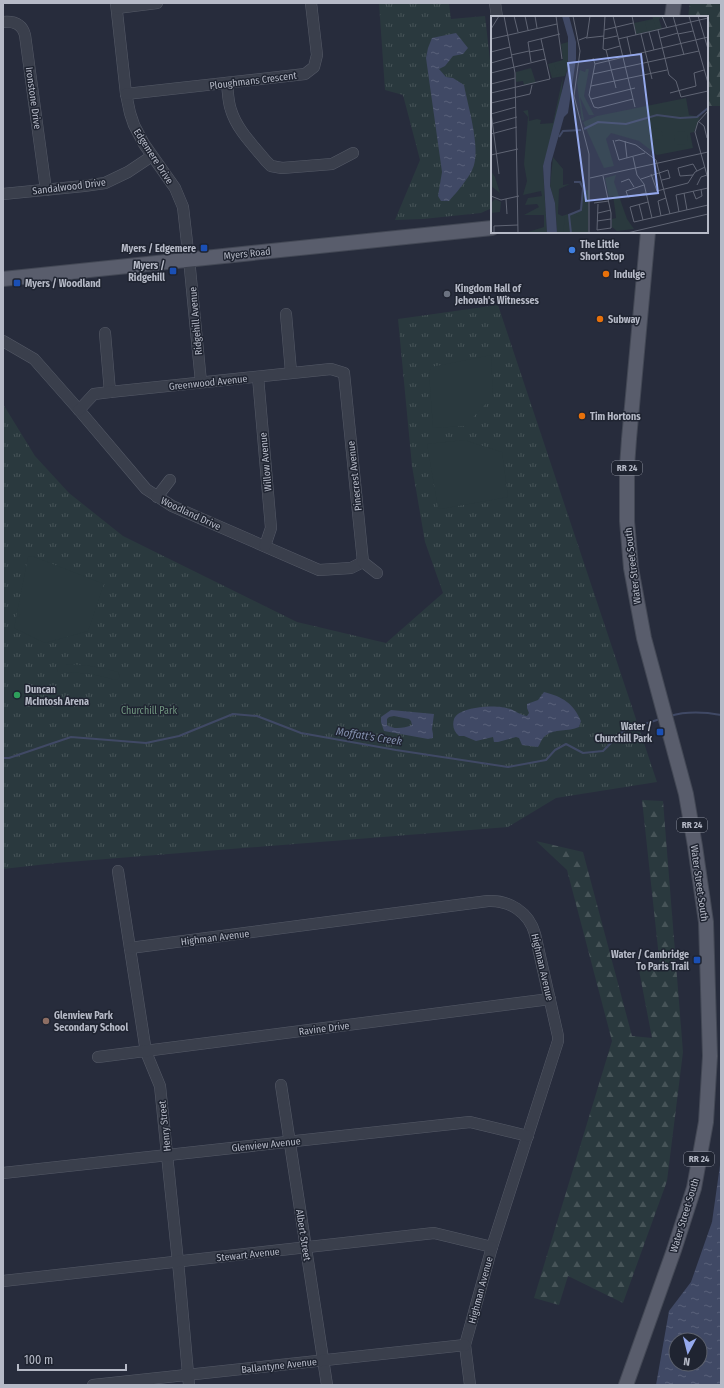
<svg xmlns="http://www.w3.org/2000/svg" width="724" height="1388" viewBox="0 0 724 1388" font-family="'Fira Sans Condensed',sans-serif">
<style>
.forest{fill:url(#forest-firs)}
.park{fill:url(#park-tufts)}
.garden{fill:#2a393e}
.water{fill:url(#water-ripples);fill-rule:evenodd}
.lines{fill:none;stroke-linecap:round;stroke-linejoin:round}
.stream{stroke:#404965;stroke-width:2}
.minor-casing{stroke:#555a67;stroke-width:12}
.major-casing{stroke:#434855;stroke-width:16}
.minor{stroke:#3a3f4c;stroke-width:11}
.major{stroke:#595d6c;stroke-width:14}
.transit-dot{fill:#1a4fb4;stroke:#1f2431;stroke-width:1.5}
.shop-dot{fill:#3f7fe0;stroke:#1f2431;stroke-width:1.5}
.food-dot{fill:#e8710a;stroke:#1f2431;stroke-width:1.5}
.worship-dot{fill:#6b7280;stroke:#1f2431;stroke-width:1.5}
.leisure-dot{fill:#2e9e5b;stroke:#1f2431;stroke-width:1.5}
.education-dot{fill:#8d6e63;stroke:#1f2431;stroke-width:1.5}
.labels{text-anchor:middle;stroke-width:3;stroke-linejoin:round;paint-order:stroke}
.shield{fill:#1f2431;stroke:#898d9a;stroke-width:1}
.shield-label{font-size:9px;font-weight:bold;fill:#b6bac7}
.street-label{font-size:10px;fill:#b6bac7;stroke:#1f2431}
.poi-label{font-size:10px;font-weight:bold;fill:#b6bac7;stroke:#1f2431;text-anchor:start}
.park-label{font-size:10px;fill:#70957f;stroke:#1f2431}
.water-label{font-size:11px;font-style:italic;fill:#818dab;stroke:#1f2431}
.inset-river{fill:none;stroke:#404965;stroke-width:2}
.inset-road{fill:none;stroke:#606574;stroke-width:1}
.view{fill:#95a9ed;fill-opacity:0.15;stroke:#95a9ed;stroke-width:2}
.inset-edge{fill:none;stroke:#b6bac7;stroke-width:2}
</style>
<defs>
<pattern id="forest-firs" width="22" height="20" patternUnits="userSpaceOnUse"><rect width="22" height="20" fill="#2a393e"/><path d="M5 1l3.5 6h-7zM16 11l3.5 6h-7z" fill="#475458"/></pattern>
<pattern id="park-tufts" width="24" height="20" patternUnits="userSpaceOnUse"><rect width="24" height="20" fill="#2a393e"/><path d="M3 7l-1-3M5 7V3M7 7l1-3M15 17l-1-3M17 17v-4M19 17l1-3" fill="none" stroke="#475458"/></pattern>
<pattern id="water-ripples" width="26" height="14" patternUnits="userSpaceOnUse"><rect width="26" height="14" fill="#404965"/><path d="M2 4q2-2 4 0t4 0M15 11q2-2 4 0t4 0" fill="none" stroke="#59617a"/></pattern>
</defs>
<rect width="100%" height="100%" fill="#272c3c"/>
<g class="forest">
<polygon points="690,3 721,3 721,106 707,106 707,17 688,17"/>
<polygon points="642,800 663,801 683,1052 667,1181 623,1303 568,1276 559,1305 534,1298 612,1041 567,870 536,841 583,852 632,1036 652,1038 638,965 660,967"/>
</g>
<g class="park">
<polygon points="379,3 449,3 451,19 485,16 492,78 492,208 481,213 423,219 395,220 420,160 403,95 385,90"/>
<polygon points="498,305 657,782 556,798 508,827 56,863 3,869 3,404 35,456 69,493 123,536 297,622 386,643 443,593 425,542 412,466 398,319"/>
</g>
<g class="garden">
<polygon points="491,355 493,396 465,426 433,428 429,373 431,367"/>
<polygon points="464,440 502,452 508,497 441,509 438,508 427,444"/>
<polygon points="32,556 104,584 88,631 45,643 14,628 28,557"/>
<path d="M58 664C79 664 97 666 118 672L120 677 118 679 115 680C96 674 78 672 58 672L56 665Z"/>
</g>
<g class="water">
<path d="M456 33 468 48 463 54 453 56 445 66 439 69 446 77 453 78 464 85C468 106 480 146 474 165 471 176 457 192 449 201H441L438 196 442 172 426 58 428 48 432 38Z"/>
<path d="M544 692C563 697 573 703 581 721L579 727C568 732 554 728 545 736 541 739 541 743 538 747L522 745 519 738 516 737 498 742H494L493 737 476 741 464 736H459C454 732 452 726 454 719 459 706 498 704 510 709 516 711 520 715 527 716L529 713 527 708V704L538 700Z"/>
<path d="M391 710 434 714 432 729 433 734V738L428 739 384 731 381 722V717ZM394 716 409 719 411 721 412 725C404 728 394 730 387 725V719L389 717Z"/>
<path d="M721 1158V1385H656L669 1311 691 1282 712 1222ZM676 1340H700V1364H676Z"/>
</g>
<g class="lines">
<g class="stream">
<path d="M670 716C687 711 704 712 721 715"/>
<polyline points="3,758 9,758 71,737 146,743 179,736 233,714 257,716 301,733 396,750 508,767 546,760 555,750 566,744 583,753 603,751 623,731 660,719"/>
</g>
<g class="minor-casing">
<g id="minor">
<polyline points="116,3 126,94 130,113 134,125 144,144 175,188 183,207 190,269 201,382"/>
<polyline points="495,3 497,17"/>
<polyline points="117,8 157,3"/>
<path d="M3 22C14 21 22 24 25 35L46 190"/>
<path d="M227 83C228 92 228 102 231 110 237 130 254 146 266 161L271 166 282 168 332 164 353 153"/>
<polyline points="126,94 305,74 314,67 317,55 311,3"/>
<polyline points="3,194 84,186 105,183 128,172 152,156"/>
<polyline points="286,314 291,372"/>
<polyline points="105,333 110,392"/>
<polyline points="3,341 34,359 79,410 146,489 172,506 319,570 351,568 363,562"/>
<polyline points="258,377 271,528 265,546"/>
<polyline points="79,410 94,394 110,392 331,369 344,373 363,562 377,573"/>
<polyline points="157,497 170,480"/>
<polyline points="118,871 146,1052 160,1086 179,1272 189,1385"/>
<path d="M130 948 488 901C509 900 529 912 535 934L558 1036V1041L492 1247 465 1345 470 1385"/>
<polyline points="98,1057 550,999"/>
<polyline points="281,1085 327,1385"/>
<polyline points="3,1173 470,1122 528,1136"/>
<polyline points="3,1281 434,1233 492,1247"/>
<polyline points="93,1385 465,1345"/>
</g>
</g>
<g class="major-casing">
<g id="major">
<polyline points="672,17 674,3"/>
<polyline points="3,279 492,228"/>
<polyline points="626,1385 674,1250 694,1188 706,1122 710,1056 706,922 695,846 686,794 644,638 631,568 627,521 627,467 629,439 648,232"/>
</g>
</g>
<use href="#minor" class="minor"/>
<use href="#major" class="major"/>
</g>
<g class="transit-dot">
<rect x="200" y="244" width="8" height="8" rx="2"/>
<rect x="169" y="267" width="8" height="8" rx="2"/>
<rect x="13" y="279" width="8" height="8" rx="2"/>
<rect x="656" y="728" width="8" height="8" rx="2"/>
<rect x="693" y="956" width="8" height="8" rx="2"/>
</g>
<circle class="shop-dot" cx="572" cy="250" r="4"/>
<g class="food-dot">
<circle cx="606" cy="274" r="4"/>
<circle cx="600" cy="319" r="4"/>
<circle cx="582" cy="416" r="4"/>
</g>
<circle class="worship-dot" cx="447" cy="294" r="4"/>
<circle class="leisure-dot" cx="17" cy="695" r="4"/>
<circle class="education-dot" cx="46" cy="1021" r="4"/>
<g class="labels">
<g class="shield">
<rect x="612" y="461" width="30" height="14" rx="3"/>
<rect x="677" y="818" width="30" height="14" rx="3"/>
<rect x="684" y="1152" width="30" height="14" rx="3"/>
</g>
<g class="shield-label">
<text x="627" y="471">RR 24</text>
<text x="692" y="828">RR 24</text>
<text x="699" y="1162">RR 24</text>
</g>
<g class="street-label">
<text transform="translate(253 80) rotate(-7)" y="4">Ploughmans Crescent</text>
<text transform="translate(34 98) rotate(82)" y="4">Ironstone Drive</text>
<text transform="translate(154 156) rotate(57)" y="4">Edgemere Drive</text>
<text transform="translate(69 186) rotate(-7)" y="4">Sandalwood Drive</text>
<text transform="translate(247 253) rotate(-6)" y="4">Myers Road</text>
<text transform="translate(195 321) rotate(-95)" y="4">Ridgehill Avenue</text>
<text transform="translate(208 382) rotate(-6)" y="4">Greenwood Avenue</text>
<text transform="translate(265 462) rotate(-95)" y="4">Willow Avenue</text>
<text transform="translate(354 476) rotate(-96)" y="4">Pinecrest Avenue</text>
<text transform="translate(191 513) rotate(25)" y="4">Woodland Drive</text>
<text transform="translate(632 566) rotate(-97)" y="4">Water Street South</text>
<text transform="translate(700 883) rotate(82)" y="4">Water Street South</text>
<text transform="translate(215 937) rotate(-7)" y="4">Highman Avenue</text>
<text transform="translate(543 967) rotate(77)" y="4">Highman Avenue</text>
<text transform="translate(324 1028) rotate(-7)" y="4">Ravine Drive</text>
<text transform="translate(164 1126) rotate(-96)" y="4">Henry Street</text>
<text transform="translate(266 1144) rotate(-6)" y="4">Glenview Avenue</text>
<text transform="translate(684 1215) rotate(-73)" y="4">Water Street South</text>
<text transform="translate(304 1235) rotate(81)" y="4">Albert Street</text>
<text transform="translate(248 1254) rotate(-6)" y="4">Stewart Avenue</text>
<text transform="translate(480 1290) rotate(-75)" y="4">Highman Avenue</text>
<text transform="translate(279 1365) rotate(-6)" y="4">Ballantyne Avenue</text>
</g>
<g class="poi-label">
<text x="580" y="248">The Little<tspan x="580" dy="12">Short Stop</tspan></text>
<text x="196" y="252" text-anchor="end">Myers / Edgemere</text>
<text x="165" y="269" text-anchor="end">Myers /<tspan x="165" dy="12">Ridgehill</tspan></text>
<text x="614" y="278">Indulge</text>
<text x="25" y="287">Myers / Woodland</text>
<text x="455" y="292">Kingdom Hall of<tspan x="455" dy="12">Jehovah's Witnesses</tspan></text>
<text x="608" y="323">Subway</text>
<text x="590" y="420">Tim Hortons</text>
<text x="25" y="693">Duncan<tspan x="25" dy="12">McIntosh Arena</tspan></text>
<text x="652" y="730" text-anchor="end">Water /<tspan x="652" dy="12">Churchill Park</tspan></text>
<text x="689" y="958" text-anchor="end">Water / Cambridge<tspan x="689" dy="12">To Paris Trail</tspan></text>
<text x="54" y="1019">Glenview Park<tspan x="54" dy="12">Secondary School</tspan></text>
</g>
<g class="park-label">
<text x="149" y="714">Churchill Park</text>
</g>
<g class="water-label">
<text transform="translate(369 736) rotate(9)" y="4">Moffatt's Creek</text>
</g>
</g>
<g transform="translate(491 16)">
<rect width="217" height="217" fill="#272c3c"/>
<path d="M95 53H98L93 80 103 99H98L89 81 93 104 91 105 86 67 89 54 94 56ZM72 60 70 85 52 151 56 217H34L53 211V199H33L48 191 46 188 34 189 37 182 51 180 50 175 32 179 36 165 33 148 37 101 32 95 37 94 38 105 46 103 50 104 49 108 62 107ZM62 141 72 153V169L79 168 68 173 67 198 71 200 89 194 91 175 98 174 97 217H66L64 187 59 170ZM0 155 4 161 9 177 0 170ZM4 183 10 186 9 196 0 197V187Z" fill="#2a393e"/>
<path d="M84 198 89 201V217H72L74 201Z" fill="#2a393e"/>
<path d="M161 0 171 1 168 3 171 13 145 18 143 7 162 3ZM77 26V51L74 60 61 62 57 48 72 44 70 28ZM40 52 45 67 33 69 32 65 25 66V56ZM195 82 198 99 209 101 203 116 199 117 202 132 166 139 148 125 120 117 115 123 123 150 113 152 92 106 106 100ZM125 159 123 166 136 203 143 213 126 215 121 211V203L125 202 124 193 122 180 118 181 114 162Z" fill="#2a393e"/>
<path d="M162 3 166 13 156 15 154 6ZM69 47 72 54H66L69 58 62 60 61 53H65L63 49ZM160.5 118a5.5 5.5 0 1 1 11 0a5.5 5.5 0 1 1-11 0ZM183 122a7 7 0 1 1 14 0a7 7 0 1 1-14 0Z" fill="#2a393e"/>
<path d="M71 0H78L85 26V43L77 97 73 101 60 147 59 170 64 187 66 217H56L52 150 77 51V21Z" fill="#404965"/>
<path class="inset-river" d="M93 113 107 106 135 108 166 99 189 102 206 101 217 92M68 121 72 115 90 114M80 217 78 199 90 194 92 172 89 166H83"/>
<path class="inset-road" d="M13 0 24 57 27 217M23 0 27 16M34 0 37 14M44 0 46 12M65 0 71 43M82 0 89 35 83 80 98 138V217M114 0 112 33 115 34 125 72M122 0 144 91M141 0 145 19M171 0 176 12M182 0 193 39M198 0 217 67M207 0 217 33M0 13 8 0M113 14 142 7M167 14 178 59 185 65 190 81 217 75M158 16 163 34M150 18 161 63M187 18 202 15M136 21 140 39M95 22 113 20M169 22 187 17M0 23 66 8M112 23 126 20M127 23 217 2M88 24 96 21 99 0M115 34 129 30M0 36 19 31M38 36 53 33M20 39 38 35M102 42 104 48 98 79 103 91 107 92 142 83M40 46 37 26 69 18M0 47 21 41M104 48 217 21M0 57 55 43M102 58 208 35M0 68 24 62M100 70 176 54M0 77 59 63 50 23M179 77 205 70 203 57 213 54M100 83 144 72M0 87 39 78 41 69M217 95 207 106 204 116 217 163M0 96 8 158M0 98 25 91M207 105 213 110 216 122M0 108 26 101M0 118 26 111M122 124 128 144 154 137M124 125 128 124 145 129 165 144 179 198M134 125 136 142M0 139 27 133M142 141 146 159 153 168 161 202M160 158 166 175 197 167 204 156 214 151M202 159 189 160 187 152 202 148 206 155M99 162 217 136M150 163 177 154 179 162 171 164M130 166 138 163 143 171M153 169 135 175 137 181 155 177M206 169 210 161 216 159M202 175 205 183 211 180 210 173M193 177 196 194M0 180 10 184 28 180M15 183 16 198M157 186 139 191 143 206 217 189M103 187 118 185M107 188 106 214 120 212V197L112 160M148 188 152 204M188 196 185 179 217 172M107 197 120 194M170 200 167 185 175 182M106 205 120 203M3 217V210L27 209M136 217 217 198"/>
<path class="view" d="M150 38 167 177 95 185 77 47Z"/>
<rect width="217" height="217" class="inset-edge"/>
</g>
<rect width="724" height="1388" fill="none" stroke="#b6bac7" stroke-width="8"/>
<g transform="translate(688 1352) rotate(187)"><circle r="19" fill="#1f2431" stroke="#5b606d"/>
<path d="M0-3L7 15L0 10L-7 15Z" fill="#95a9ed"/>
<text y="-6" font-size="11" font-weight="bold" text-anchor="middle" fill="#b6bac7">N</text>
</g>
<path d="M18 1364v6h108v-6" fill="none" stroke="#b6bac7" stroke-width="2"/>
<text x="24" y="1364" font-size="12" fill="#b6bac7" stroke="#1f2431" stroke-width="3" paint-order="stroke">100 m</text>
</svg>
